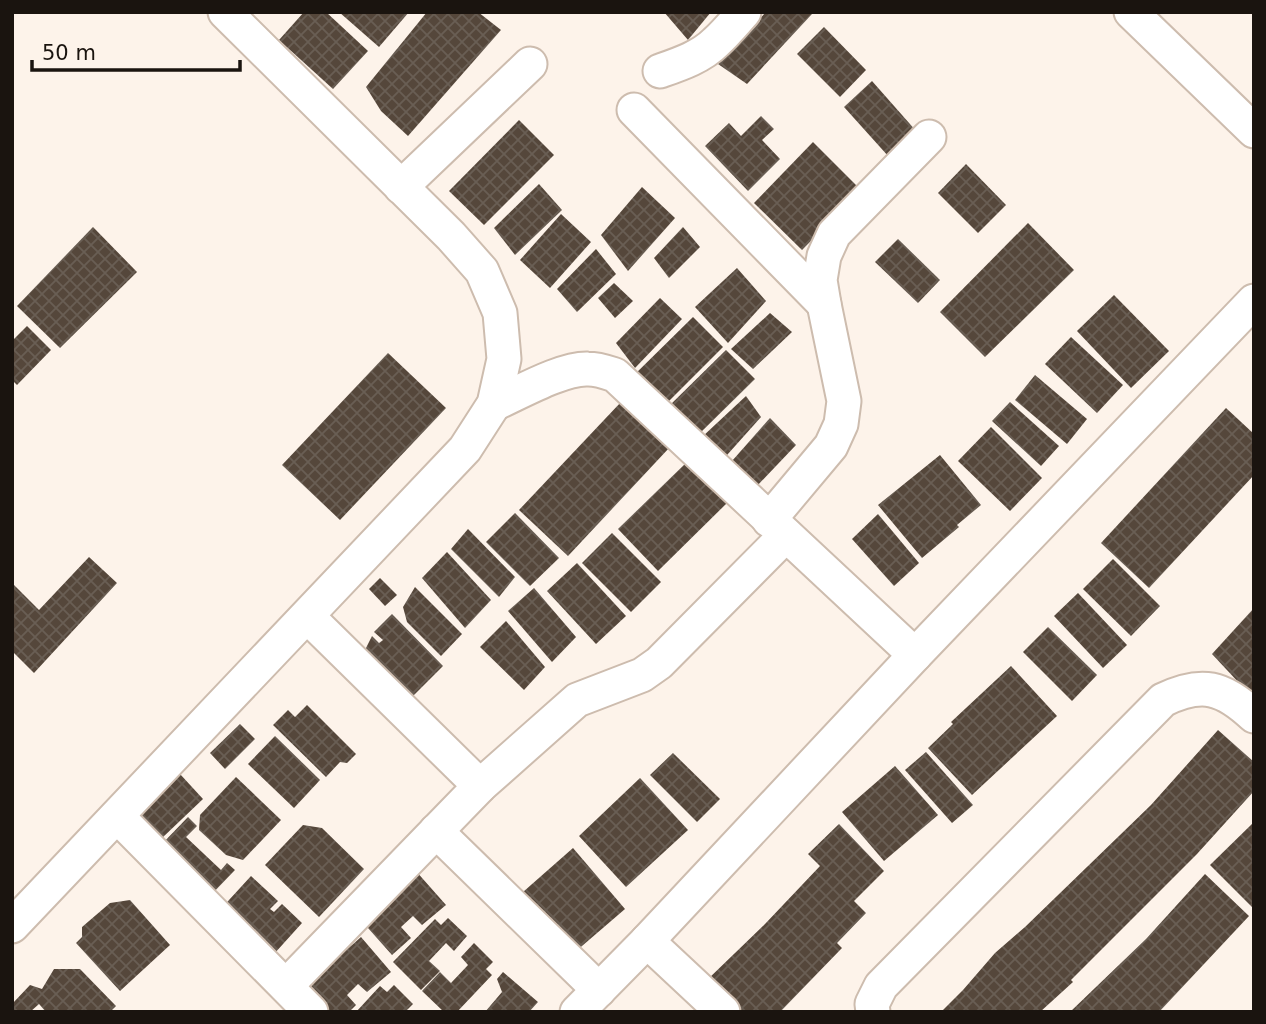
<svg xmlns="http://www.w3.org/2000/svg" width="1266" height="1024" viewBox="0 0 1266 1024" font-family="'DejaVu Sans',sans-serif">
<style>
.building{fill:url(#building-cross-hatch)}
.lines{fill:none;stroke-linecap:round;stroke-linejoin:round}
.minor-casing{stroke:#cdbcae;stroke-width:37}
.minor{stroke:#fff;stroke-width:33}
</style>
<defs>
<pattern id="building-cross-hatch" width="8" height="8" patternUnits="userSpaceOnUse" patternTransform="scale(1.75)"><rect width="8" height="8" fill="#55473b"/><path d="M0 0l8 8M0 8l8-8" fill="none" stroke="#695e54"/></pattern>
</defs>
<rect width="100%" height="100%" fill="#fdf3ea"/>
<g class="building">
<polygon points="304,12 326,12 368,51 333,89 279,40"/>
<polygon points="339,12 409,12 379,47"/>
<polygon points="427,12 478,12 501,30 408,136 381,111 366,87"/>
<polygon points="664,12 711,12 688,40"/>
<polygon points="766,12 810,12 812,14 747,84 718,64"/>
<polygon points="824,27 866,70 840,97 797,54"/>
<polygon points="872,81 917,132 889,157 844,107"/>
<polygon points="761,116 774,129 762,140 780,159 748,191 705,146 729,123 741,136"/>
<polygon points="519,120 554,155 484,225 449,191"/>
<polygon points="813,142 861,190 802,250 754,203"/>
<polygon points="966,164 1006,205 978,233 938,193"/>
<polygon points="539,184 562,210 515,255 494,228"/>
<polygon points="642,187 675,218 628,271 601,235"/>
<polygon points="561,214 591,242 550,288 520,260"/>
<polygon points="1028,223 1074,270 985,357 940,312"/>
<polygon points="93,227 137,272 60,348 17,306"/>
<polygon points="683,227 700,247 669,278 654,258"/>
<polygon points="898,239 940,280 918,303 875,262"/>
<polygon points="596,249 616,274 577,312 557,289"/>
<polygon points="737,268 766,301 728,343 695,307"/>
<polygon points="614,283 633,301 615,318 598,298"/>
<polygon points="1114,295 1169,351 1131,388 1077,331"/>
<polygon points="660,298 682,319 635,368 616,343"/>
<polygon points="770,313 792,332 753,369 731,349"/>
<polygon points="693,317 723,347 661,409 630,379"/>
<polygon points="27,326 51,350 17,385 12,380 12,341"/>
<polygon points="1071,337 1123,385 1097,413 1045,364"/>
<polygon points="726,350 755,379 694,439 665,410"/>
<polygon points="388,353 446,408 340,520 282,465"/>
<polygon points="1035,375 1087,419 1067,444 1015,400"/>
<polygon points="746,396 761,417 719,464 702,437"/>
<polygon points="621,402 670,447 568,556 519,510"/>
<polygon points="1010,402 1059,446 1041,466 992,421"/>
<polygon points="1226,408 1254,434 1254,475 1149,588 1101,543"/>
<polygon points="770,418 796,445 756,487 732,461"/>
<polygon points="991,427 1042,478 1010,511 958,461"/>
<polygon points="940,455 981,505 957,525 959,527 922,558 878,505"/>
<polygon points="688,461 728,502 658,571 618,529"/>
<polygon points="515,513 559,558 530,586 486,542"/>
<polygon points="878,514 919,563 894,586 852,539"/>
<polygon points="468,529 515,577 499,597 451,549"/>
<polygon points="612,533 661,582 631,612 582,563"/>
<polygon points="447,552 491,600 465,628 422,578"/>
<polygon points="89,557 117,583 34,673 12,651 12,583 39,610"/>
<polygon points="1113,559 1160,606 1131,636 1083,589"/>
<polygon points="577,563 626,616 596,644 547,591"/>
<polygon points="380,578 397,595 385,606 369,589"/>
<polygon points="415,587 462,634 441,656 407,622 403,607"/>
<polygon points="534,588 576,637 552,662 508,611"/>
<polygon points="1078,593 1127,645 1103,668 1054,616"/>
<polygon points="1254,608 1254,699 1212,654"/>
<polygon points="392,614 443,666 409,700 363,654 372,636 379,643 383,640 374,632"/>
<polygon points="506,621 545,667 524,690 480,647"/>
<polygon points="1048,627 1097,675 1072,701 1023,652"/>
<polygon points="1011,666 1057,716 972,795 928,748 953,724 951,722"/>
<polygon points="307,705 356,754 347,763 340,762 326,777 273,725 288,710 295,717"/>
<polygon points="240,724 255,739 225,769 210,753"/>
<polygon points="1218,730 1254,762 1254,791 1197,854 1071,980 1073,982 1040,1012 941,1012 963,990 995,953 1025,927 1151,805"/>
<polygon points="275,736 320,780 294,808 248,764"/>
<polygon points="926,752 973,805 952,823 905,770"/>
<polygon points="673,753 720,799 697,822 650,775"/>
<polygon points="895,766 938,815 884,861 842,812"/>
<polygon points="180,774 203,799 161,839 143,821 141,811"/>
<polygon points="236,777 281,820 243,860 226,855 199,830 200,815"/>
<polygon points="640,778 688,830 626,887 579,836"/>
<polygon points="188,817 197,826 186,837 221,870 227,863 235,870 210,896 161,845"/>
<polygon points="1254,822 1254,909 1210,865"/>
<polygon points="839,824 884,871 854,901 866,913 837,943 842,948 780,1012 734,1012 706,981 765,924 820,866 808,854"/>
<polygon points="303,825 322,828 364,869 319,917 265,865"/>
<polygon points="573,848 625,909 575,952 523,892"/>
<polygon points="415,870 446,905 422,925 413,916 401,927 411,938 392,955 360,919"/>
<polygon points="1205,874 1249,916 1159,1012 1070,1012 1146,939"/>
<polygon points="251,876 278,901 270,909 274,912 282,904 302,923 274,954 218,912"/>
<polygon points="130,900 170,945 120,991 76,943 82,937 82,927 110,903"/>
<polygon points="448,918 467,936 454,951 446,943 429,961 440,971 421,990 393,962 435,919 441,925"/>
<polygon points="361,937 391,972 367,992 358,984 347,995 356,1005 349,1012 328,1012 306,986"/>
<polygon points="474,943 493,962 486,969 492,975 457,1012 444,1012 422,991 440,972 451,983 468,965 461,957"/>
<polygon points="54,969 80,969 116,1006 110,1012 46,1012 39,1004 30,1012 14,1012 13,1003 30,985 42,989"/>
<polygon points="503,972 538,1002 529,1012 485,1012 502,992 497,979"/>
<polygon points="394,985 413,1004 405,1012 393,1012 391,1010 389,1012 356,1012 380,986 387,992"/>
</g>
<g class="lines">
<g class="minor-casing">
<g id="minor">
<polyline points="1131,12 1254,131"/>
<path d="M660 71C680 64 701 57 716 42 726 33 735 22 744 12"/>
<polyline points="634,110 824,304"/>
<polyline points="401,187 530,64"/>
<path d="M494 404C519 393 562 368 588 369 598 369 606 372 615 375L915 655"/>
<polyline points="769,520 831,446 841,424 844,401 824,304 820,280 824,256 834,234 929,137"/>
<polyline points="307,616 480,786"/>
<polyline points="117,816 311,1012"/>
<polyline points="436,831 599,990"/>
<polyline points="12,926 465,449 494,404 504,359 500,313 482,271 451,236 225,12"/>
<polyline points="647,941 723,1012"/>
<polyline points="286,986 480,786 577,700 642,675 659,663 786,535"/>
<polyline points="577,1012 647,941 915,655 1254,301"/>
<path d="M873 1012 872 1004 881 986 1163 700C1202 681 1223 687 1254 716"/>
</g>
</g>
<use href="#minor" class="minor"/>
</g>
<rect width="1266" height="1024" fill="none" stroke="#1a140f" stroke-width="28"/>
<path d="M32 60v10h208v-10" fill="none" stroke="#1a140f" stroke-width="3.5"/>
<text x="42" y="60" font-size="21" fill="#1a140f" stroke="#fdf3ea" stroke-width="5" paint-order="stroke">50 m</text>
</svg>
